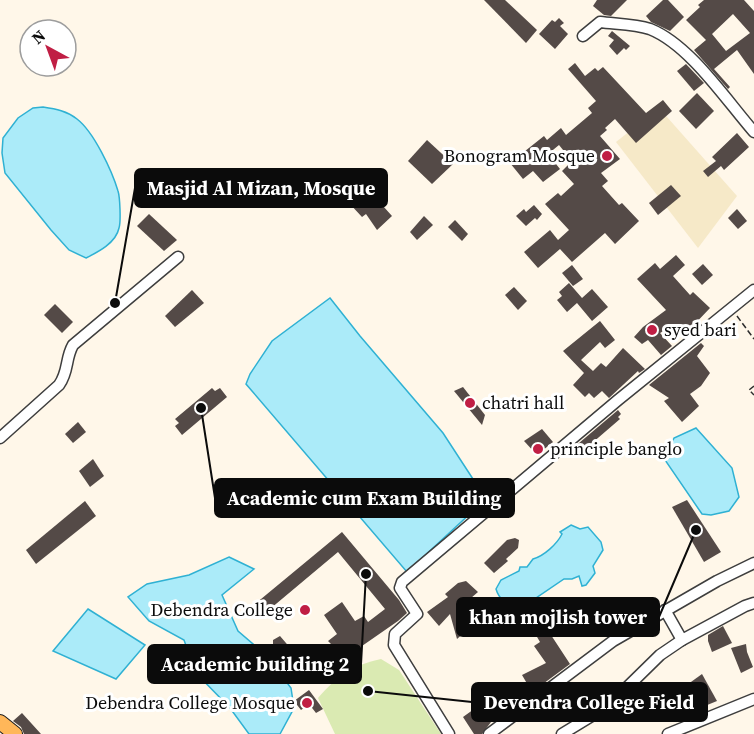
<svg xmlns="http://www.w3.org/2000/svg" width="754" height="734" viewBox="0 0 754 734" font-family="'Source Serif 4',serif">
<style>
.farmland{fill:#f6e9c8}
.green{fill:#daeab2}
.water{fill:#abebf9;stroke:#2fb1d3;stroke-width:1.5}
.building{fill:#544a47;fill-rule:evenodd}
.lines{fill:none;stroke-linecap:round;stroke-linejoin:round}
.minor-casing{stroke:#3e3e3e;stroke-width:13}
.major-casing{stroke:#1c1c1c;stroke-width:16}
.path{stroke:#2d2d2d;stroke-width:1.5;stroke-dasharray:6 3;stroke-linecap:butt}
.minor{stroke:#fff;stroke-width:10}
.major{stroke:#ffb759;stroke-width:14}
.poi-dot{fill:#c01e44;stroke:#fff;stroke-width:2}
.labels{text-anchor:middle;stroke-width:6;stroke-linejoin:round;paint-order:stroke}
.poi-label{font-size:18px;fill:#0b0b0b;stroke:#fff;text-anchor:end}
.leader{fill:none;stroke:#0b0b0b;stroke-width:2}
.callout-dot{fill:#0b0b0b;stroke:#fff;stroke-width:2}
.callout{fill:#0b0b0b;stroke:#0b0b0b;stroke-width:2}
.callout-label{font-size:20px;text-anchor:middle;font-weight:bold;fill:#fff}
</style>
<rect width="100%" height="100%" fill="#fff7e9"/>
<polygon class="farmland" points="659,108 737,196 698,248 616,142"/>
<path class="green" d="M381 659 399 670 441 734H335L318 698C337 676 353 665 381 659Z"/>
<g class="water">
<path d="M43 107C56 109 67 111 77 119 94 132 112 171 118 191 120 197 121 222 119 228 116 243 98 252 86 258L69 250 51 230 5 173 2 153 3 138 18 118 33 108Z"/>
<polygon points="330,298 360,336 443,433 486,499 407,572 246,384 250,374 272,341"/>
<polygon points="696,428 732,468 739,497 729,511 711,515 702,514 665,460 674,438"/>
<path d="M571 525 580 529 588 527 601 542 603 550 593 566 595 573 586 585 582 586 579 576 572 579H564L527 604 515 610C506 604 499 599 496 589L501 580 519 571 520 567H527L533 559C544 556 557 544 562 534L560 532Z"/>
<polygon points="229,557 254,569 222,595 238,631 267,656 291,688 294,708 280,734 249,734 230,708 196,673 184,640 149,621 128,597 147,584 189,575"/>
<polygon points="88,609 145,645 116,679 53,651"/>
</g>
<g class="building">
<polygon points="484,0 505,0 537,30 526,43"/>
<polygon points="597,0 627,0 611,16 604,15 593,6"/>
<polygon points="663,0 668,0 684,17 670,31 651,22 646,16"/>
<path d="M704 0H744L754 11V74L737 50 714 69 730 87 728 89 694 50 706 40 686 20 700 7 698 5ZM733 14 750 33 726 51 712 34Z"/>
<polygon points="559,18 564,23 560,26 568,34 555,49 539,34 552,20 555,22"/>
<polygon points="612,31 630,46 626,50 624,48 617,55 609,46 614,40 608,36"/>
<polygon points="575,63 585,76 595,68 598,71 603,67 646,113 663,100 672,111 636,143 615,119 605,128 607,130 600,136 620,159 601,173 608,181 602,186 619,205 622,203 639,221 615,244 605,233 572,262 560,249 538,268 524,252 550,230 558,240 569,230 545,204 558,193 561,196 574,184 562,171 572,161 559,145 548,154 560,169 543,182 533,171 523,179 510,163 544,136 547,140 561,128 566,135 592,113 588,108 596,101 568,69"/>
<polygon points="686,64 704,83 694,91 677,71"/>
<polygon points="697,93 714,111 696,129 679,111"/>
<polygon points="737,133 749,147 724,170 721,166 708,177 703,171 716,161 712,157"/>
<polygon points="427,140 453,164 432,184 408,161"/>
<polygon points="671,185 681,196 658,215 649,203"/>
<polygon points="360,189 382,207 383,206 392,216 377,230 366,214 362,217 349,203"/>
<polygon points="534,205 542,214 537,220 535,218 526,226 516,216 524,209 526,212"/>
<polygon points="737,209 747,221 738,229 728,218"/>
<polygon points="149,214 177,240 164,251 137,226"/>
<polygon points="424,216 433,225 417,240 410,232"/>
<polygon points="455,220 468,234 462,241 448,227"/>
<polygon points="676,255 685,265 673,276 690,295 693,292 710,308 690,329 692,331 684,337 672,326 660,333 672,346 661,355 648,340 642,344 634,337 643,327 666,310 637,279 655,263 660,269"/>
<polygon points="703,264 713,275 702,285 692,274"/>
<polygon points="572,265 583,279 573,286 562,273"/>
<polygon points="569,283 582,298 592,289 608,307 592,321 577,303 567,312 557,300 562,296 559,292"/>
<polygon points="514,287 527,301 518,310 505,295"/>
<polygon points="192,290 204,303 175,327 165,316"/>
<polygon points="55,304 73,322 62,333 44,315"/>
<polygon points="600,321 615,340 605,348 600,342 581,360 593,371 601,363 606,367 623,348 645,369 639,373 638,371 609,398 602,391 594,398 589,393 585,397 573,385 584,373 563,351"/>
<polygon points="701,343 704,346 697,356 710,373 701,386 690,394 699,406 682,422 664,401 669,398 649,385"/>
<polygon points="463,387 485,415 482,425 454,391"/>
<polygon points="212,388 215,391 220,388 227,397 182,435 175,426 179,423 175,419"/>
<polygon points="618,410 621,414 618,417 620,419 577,456 572,449"/>
<polygon points="78,422 86,432 73,443 65,434"/>
<polygon points="542,429 553,442 537,455 524,441"/>
<polygon points="93,459 104,476 90,487 79,471"/>
<polygon points="687,500 721,552 704,562 672,507"/>
<polygon points="85,501 96,516 36,564 26,550"/>
<polygon points="342,532 399,600 407,613 398,621 313,680 302,667 332,645 328,641 337,634 324,615 342,602 355,621 364,616 368,622 385,609 338,552 264,614 255,604"/>
<polygon points="515,538 519,540 518,548 506,559 508,561 494,573 484,563 507,540"/>
<polygon points="466,581 478,592 464,604 474,617 472,619 475,623 457,639 450,614 439,626 427,612 448,597 445,594 458,583"/>
<polygon points="540,603 557,631 551,635 570,664 532,692 522,675 546,663 534,646 540,642 523,613"/>
<polygon points="723,626 732,643 712,652 708,641 708,635"/>
<polygon points="280,636 304,664 297,669 291,664 289,665 273,644 273,640"/>
<polygon points="746,644 747,652 753,667 741,673 731,648"/>
<polygon points="702,674 717,701 695,710 684,687"/>
<polygon points="309,690 323,709 316,713 309,704 301,710 294,701"/>
<polygon points="488,699 502,714 491,722 482,734 474,734 463,717"/>
<polygon points="22,713 41,734 24,734 21,727 13,721"/>
</g>
<g class="lines">
<g class="minor-casing">
<g id="minor">
<path d="M583 36 600 22C615 24 635 24 650 29 690 45 726 100 754 132"/>
<path d="M0 438 59 385C69 371 65 359 73 345L178 257"/>
<polyline points="665,610 682,640"/>
<polyline points="449,734 394,645 395,634 417,614 400,588 402,582 618,400 754,290"/>
<polyline points="489,734 613,641 717,581 754,563"/>
<polyline points="562,734 608,706 660,655 682,640 745,606 754,603"/>
<polyline points="668,734 754,699"/>
</g>
</g>
<g class="major-casing">
<polyline id="major" points="0,722 15,734"/>
</g>
<g class="path">
<polyline points="737,316 754,339"/>
<polyline points="754,386 749,390 754,395"/>
</g>
<use href="#minor" class="minor"/>
<use href="#major" class="major"/>
</g>
<g class="poi-dot">
<circle cx="607" cy="156" r="6"/>
<circle cx="652" cy="330" r="6"/>
<circle cx="470" cy="403" r="6"/>
<circle cx="538" cy="449" r="6"/>
<circle cx="305" cy="610" r="6"/>
<circle cx="307" cy="703" r="6"/>
</g>
<g class="labels">
<g class="poi-label">
<text x="595" y="162">Bonogram Mosque</text>
<text x="664" y="336" text-anchor="start">syed bari</text>
<text x="482" y="409" text-anchor="start">chatri hall</text>
<text x="550" y="455" text-anchor="start">principle banglo</text>
<text x="293" y="616">Debendra College</text>
<text x="295" y="709">Debendra College Mosque</text>
</g>
</g>
<path class="leader" d="M115 303L135 188M201 408L215 498M696 530L659 617M366 574L361 664M368 691L472 702"/>
<g class="callout-dot">
<circle cx="115" cy="303" r="6"/>
<circle cx="201" cy="408" r="6"/>
<circle cx="696" cy="530" r="6"/>
<circle cx="366" cy="574" r="6"/>
<circle cx="368" cy="691" r="6"/>
</g>
<g class="callout">
<rect x="135" y="169" width="252" height="38" rx="6"/>
<rect x="215" y="479" width="299" height="38" rx="6"/>
<rect x="457" y="598" width="202" height="38" rx="6"/>
<rect x="148" y="645" width="213" height="38" rx="6"/>
<rect x="472" y="683" width="235" height="38" rx="6"/>
</g>
<g class="callout-label">
<text x="261" y="195">Masjid Al Mizan, Mosque</text>
<text x="364" y="505">Academic cum Exam Building</text>
<text x="558" y="624">khan mojlish tower</text>
<text x="255" y="671">Academic building 2</text>
<text x="589" y="709">Devendra College Field</text>
</g>
<g transform="translate(48 48) rotate(319)"><circle r="28" fill="#ffffff" stroke="#9d9d9d" stroke-width="1.5"/>
<path d="M0-4.5L10 22L0 15L-10 22Z" fill="#c01e44"/>
<text y="-9" font-size="16" font-weight="bold" text-anchor="middle" fill="#0b0b0b">N</text>
</g>
</svg>
